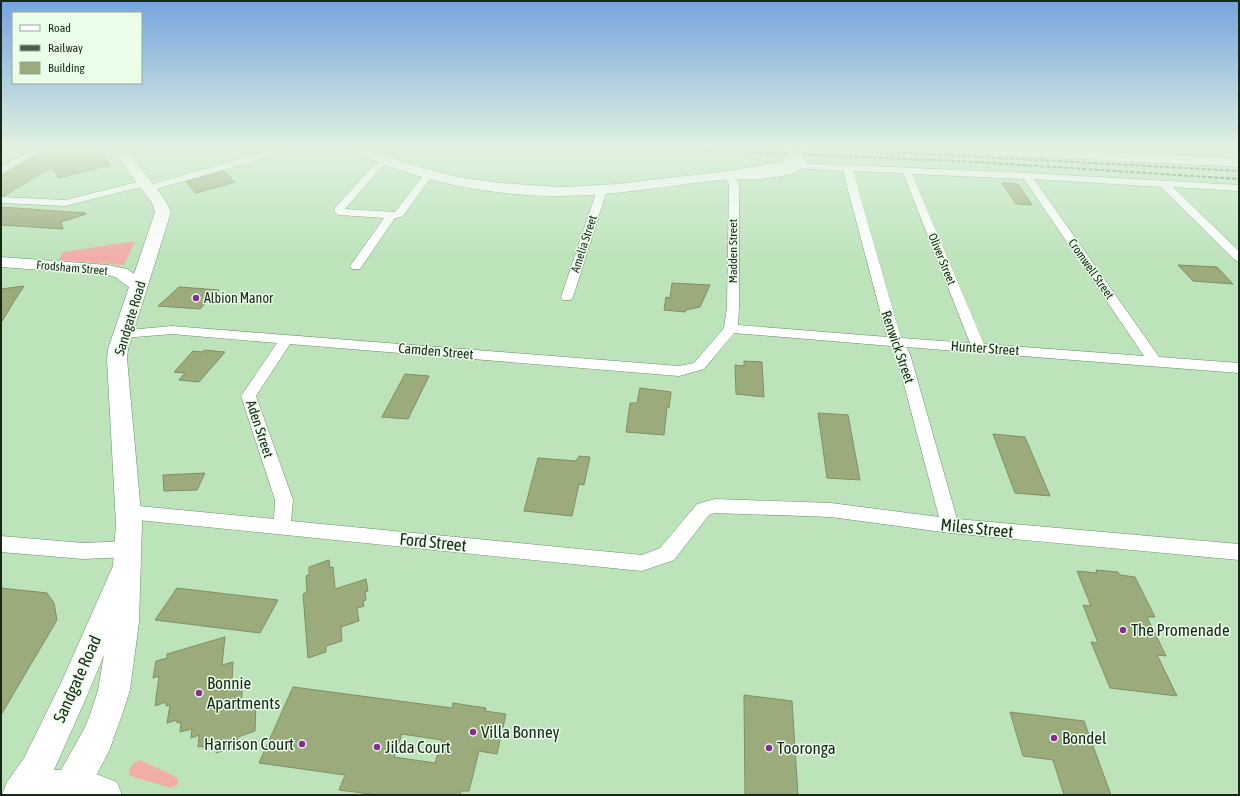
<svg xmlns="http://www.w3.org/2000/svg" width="1240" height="796" viewBox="0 0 1240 796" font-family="'Asap Condensed',sans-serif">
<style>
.green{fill:#f1ada8}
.building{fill:#9bab7c;stroke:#7f8f61;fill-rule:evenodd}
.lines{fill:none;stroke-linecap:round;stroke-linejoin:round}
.street-casing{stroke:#6c906a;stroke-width:1}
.secondary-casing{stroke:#6c906a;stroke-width:1}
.highway-casing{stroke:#6c906a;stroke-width:1}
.street{fill:#fff;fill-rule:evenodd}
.secondary{fill:#fff;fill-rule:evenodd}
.highway{fill:#fff;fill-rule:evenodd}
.rail{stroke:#485e48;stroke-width:2;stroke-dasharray:4 2;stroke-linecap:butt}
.secondary-bridge-casing{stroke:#6c906a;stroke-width:16;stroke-linecap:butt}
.secondary-bridge{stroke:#fff;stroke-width:15}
.poi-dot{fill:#8a2b94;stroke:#ebfeea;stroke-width:1.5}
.labels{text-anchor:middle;stroke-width:3;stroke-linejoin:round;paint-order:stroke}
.far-street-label{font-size:12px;fill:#182718;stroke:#ebfeea}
.poi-label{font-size:14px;fill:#182718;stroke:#ebfeea;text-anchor:start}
.street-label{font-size:14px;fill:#182718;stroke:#ebfeea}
.near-street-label{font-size:17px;fill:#182718;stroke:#ebfeea}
.near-poi-label{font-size:17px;fill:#182718;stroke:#ebfeea;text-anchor:start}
</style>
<rect width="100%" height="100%" fill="#bde3bb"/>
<g class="green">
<polygon points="135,241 124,265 59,260 63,252"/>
<path d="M140 760 176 777 178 779V784L171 788 131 776 129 773C129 766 134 762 140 760Z"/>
</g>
<g class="building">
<polygon points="48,147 69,147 100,152 110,165 59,178 52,167 4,196 1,196 1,176"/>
<polygon points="224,171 235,182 196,193 186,182"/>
<polygon points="1002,183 1018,184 1032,205 1016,204"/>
<polygon points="1,207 86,213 86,214 61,222 63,229 1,225"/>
<polygon points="1178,265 1217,267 1233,284 1193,281"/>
<polygon points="672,283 710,285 700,307 686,310 685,312 664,310 666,297 670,298"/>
<polygon points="24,286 16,298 1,323 1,289"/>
<polygon points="179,287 219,290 200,309 158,306"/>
<polygon points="204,350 225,352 199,382 179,380 185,373 174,372 193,351 202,352"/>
<polygon points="744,361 762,362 764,397 736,394 735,365 744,366"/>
<polygon points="405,374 429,376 408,419 382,417"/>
<polygon points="640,388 671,392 669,408 667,407 664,435 626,432 630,403 637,403"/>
<polygon points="818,413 848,415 860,480 827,478"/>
<polygon points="993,434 1025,437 1050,496 1015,493"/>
<polygon points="579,456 590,457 584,485 579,484 572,516 524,511 538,458 576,461"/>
<polygon points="205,473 197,490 164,491 163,475"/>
<polygon points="329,560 330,568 333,567 335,589 366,579 368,591 365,592 366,600 363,601 364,606 357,608 359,621 341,627 342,641 326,646 326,652 308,658 303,594 307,592 306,576 309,575 309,567"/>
<polygon points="1096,570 1118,572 1120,575 1135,577 1155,617 1147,617 1166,656 1157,655 1177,696 1110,688 1091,642 1098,643 1083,605 1091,606 1077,571 1097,573"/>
<polygon points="1,588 47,593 54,603 57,620 1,715"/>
<polygon points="177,588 278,600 260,633 155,620"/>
<polygon points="225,637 222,665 233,662 232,683 243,680 241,706 256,701 255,731 238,737 237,746 216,753 217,743 203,748 204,746 198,747 199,735 191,738 192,729 180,732 181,722 177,723 177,720 167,723 170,705 166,706 166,702 155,706 159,676 153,678 156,661 167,658 167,654"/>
<path d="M293 687 452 708 453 703 486 708 485 711 506 714 497 754 479 751 469 791H461L460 795H378L339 790 345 775 259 763ZM402 734 442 740 435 763 394 757Z"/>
<polygon points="744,695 792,701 798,795 745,795"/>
<polygon points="1010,712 1084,721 1111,795 1064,795 1053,760 1023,756"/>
</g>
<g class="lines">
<g class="street-casing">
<g id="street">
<polygon points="36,147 47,147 1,174 1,167"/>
<polygon points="282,147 297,147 296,149 149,191 145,190 144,188 145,186 65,206 1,203 1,197 65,200 145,180 149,181 150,183 149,185"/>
<polygon points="387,158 390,159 392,161 379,170 345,209 395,212 425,173 428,172 433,175 402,217 395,218 360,269 352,269 350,266 384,218 339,215 334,212 335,208 373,166"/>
<path d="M798 163 1027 173 1239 185V191L1173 187 1239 251V262L1235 260 1161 187 1034 179 1159 357 1239 363V373L906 347 910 354 957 519 1239 544V560L950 533 831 517 715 513 709 515 674 560 642 571 128 519 122 517 119 512 122 507 128 505 274 519 275 500 241 396 277 343 172 334 123 338 118 337 116 334 118 331 172 326 679 366 694 363 724 328 727 307 729 184 723 175 728 172 731 173 739 184V307L738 325 887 337 843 171 795 168 793 166ZM853 171 903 173 970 343 901 338ZM912 174 1024 179 1144 356 984 344ZM734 333 891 346 896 354 939 517 831 503 715 499 697 504 660 548 642 555 291 521 293 500 256 396 290 344 679 376 704 369Z"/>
<polygon points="602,187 607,190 573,297 571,300 563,300 561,297 597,190"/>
<polygon points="1,536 83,543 128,541 135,543 137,549 135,555 128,557 83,559 1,552"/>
</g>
</g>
<g class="secondary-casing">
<g id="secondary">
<path d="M353 147H370L405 163 462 178 501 183 561 187 617 184 728 171 781 162 791 154 796 153 801 154 807 163C793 183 742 178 720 180 681 184 642 191 603 194 535 200 464 192 399 170 387 166 361 157 353 147Z"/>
<polygon points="924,147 1014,147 1239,159 1239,167 931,151 926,150"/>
<polygon points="71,770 91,772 117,782 122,795 56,795 53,788 58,775"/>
</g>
</g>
<g class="highway-casing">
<path id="highway" d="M103 147H120L128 152 165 200 171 212 128 349 127 359 142 524 139 622 130 690 122 715 109 751 86 795H2L7 782 24 758 61 683 113 566 116 524 107 359 108 349 129 287 115 277 108 275 1 267V257L108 265 127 269 134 274 155 212 152 203 118 158ZM104 655 98 690 90 715 84 729 61 770H54L83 705Z"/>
</g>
<use href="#street" class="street"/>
<use href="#secondary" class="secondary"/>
<use href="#highway" class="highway"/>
<g class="rail">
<polyline points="639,147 976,162 1239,179"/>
<polyline points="800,147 1239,171"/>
</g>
<g class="secondary-bridge-casing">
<polyline id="secondary-bridge" points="795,147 796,157"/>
</g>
<use href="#secondary-bridge" class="secondary-bridge"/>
</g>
<linearGradient id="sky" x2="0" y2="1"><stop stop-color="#76a4df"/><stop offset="0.57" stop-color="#e1f2e0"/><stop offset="1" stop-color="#e1f2e0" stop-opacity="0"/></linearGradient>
<rect width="1240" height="259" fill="url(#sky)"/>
<g class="poi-dot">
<circle cx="196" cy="298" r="4"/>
<circle cx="1123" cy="630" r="4"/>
<circle cx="199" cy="693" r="4"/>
<circle cx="473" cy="732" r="4"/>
<circle cx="1054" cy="738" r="4"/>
<circle cx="302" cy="744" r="4"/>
<circle cx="377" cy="747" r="4"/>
<circle cx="769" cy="748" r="4"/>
</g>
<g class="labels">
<g class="far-street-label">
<text transform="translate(584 244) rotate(-72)" y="4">Amelia Street</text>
<text transform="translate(733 251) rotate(-90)" y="4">Madden Street</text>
<text transform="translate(942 259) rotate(68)" y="4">Oliver Street</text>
<text transform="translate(72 268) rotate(5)" y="4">Frodsham Street</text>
<text transform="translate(1091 269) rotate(55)" y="4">Cromwell Street</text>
</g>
<g class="poi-label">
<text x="204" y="303">Albion Manor</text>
</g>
<g class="street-label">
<text transform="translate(130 318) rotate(-73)" y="5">Sandgate Road</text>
<text transform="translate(898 347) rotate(71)" y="5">Renwick Street</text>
<text transform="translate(985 348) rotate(4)" y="5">Hunter Street</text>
<text transform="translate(436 351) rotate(5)" y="5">Camden Street</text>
<text transform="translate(260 429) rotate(72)" y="5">Aden Street</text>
</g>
<g class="near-street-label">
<text transform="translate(977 528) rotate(6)" y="6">Miles Street</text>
<text transform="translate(433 542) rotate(6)" y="6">Ford Street</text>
<text transform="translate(77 679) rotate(-66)" y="6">Sandgate Road</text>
</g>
<g class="near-poi-label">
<text x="1131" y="636">The Promenade</text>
<text x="207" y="689">Bonnie<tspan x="207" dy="20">Apartments</tspan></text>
<text x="481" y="738">Villa Bonney</text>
<text x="1062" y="744">Bondel</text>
<text x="294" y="750" text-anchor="end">Harrison Court</text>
<text x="385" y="753">Jilda Court</text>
<text x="777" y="754">Tooronga</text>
</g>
</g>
<rect width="1240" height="796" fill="none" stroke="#182718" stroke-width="4"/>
<rect x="12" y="12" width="130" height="72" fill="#ebfeea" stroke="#97a896"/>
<rect x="20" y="25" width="20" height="6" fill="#ffffff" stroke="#97a896"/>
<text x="48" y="32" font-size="12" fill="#182718">Road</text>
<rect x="20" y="45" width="20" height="6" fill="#485e48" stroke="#97a896"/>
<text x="48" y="52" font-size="12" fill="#182718">Railway</text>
<rect x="20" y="62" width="20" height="12" fill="#9bab7c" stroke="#97a896"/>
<text x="48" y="72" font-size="12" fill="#182718">Building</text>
</svg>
